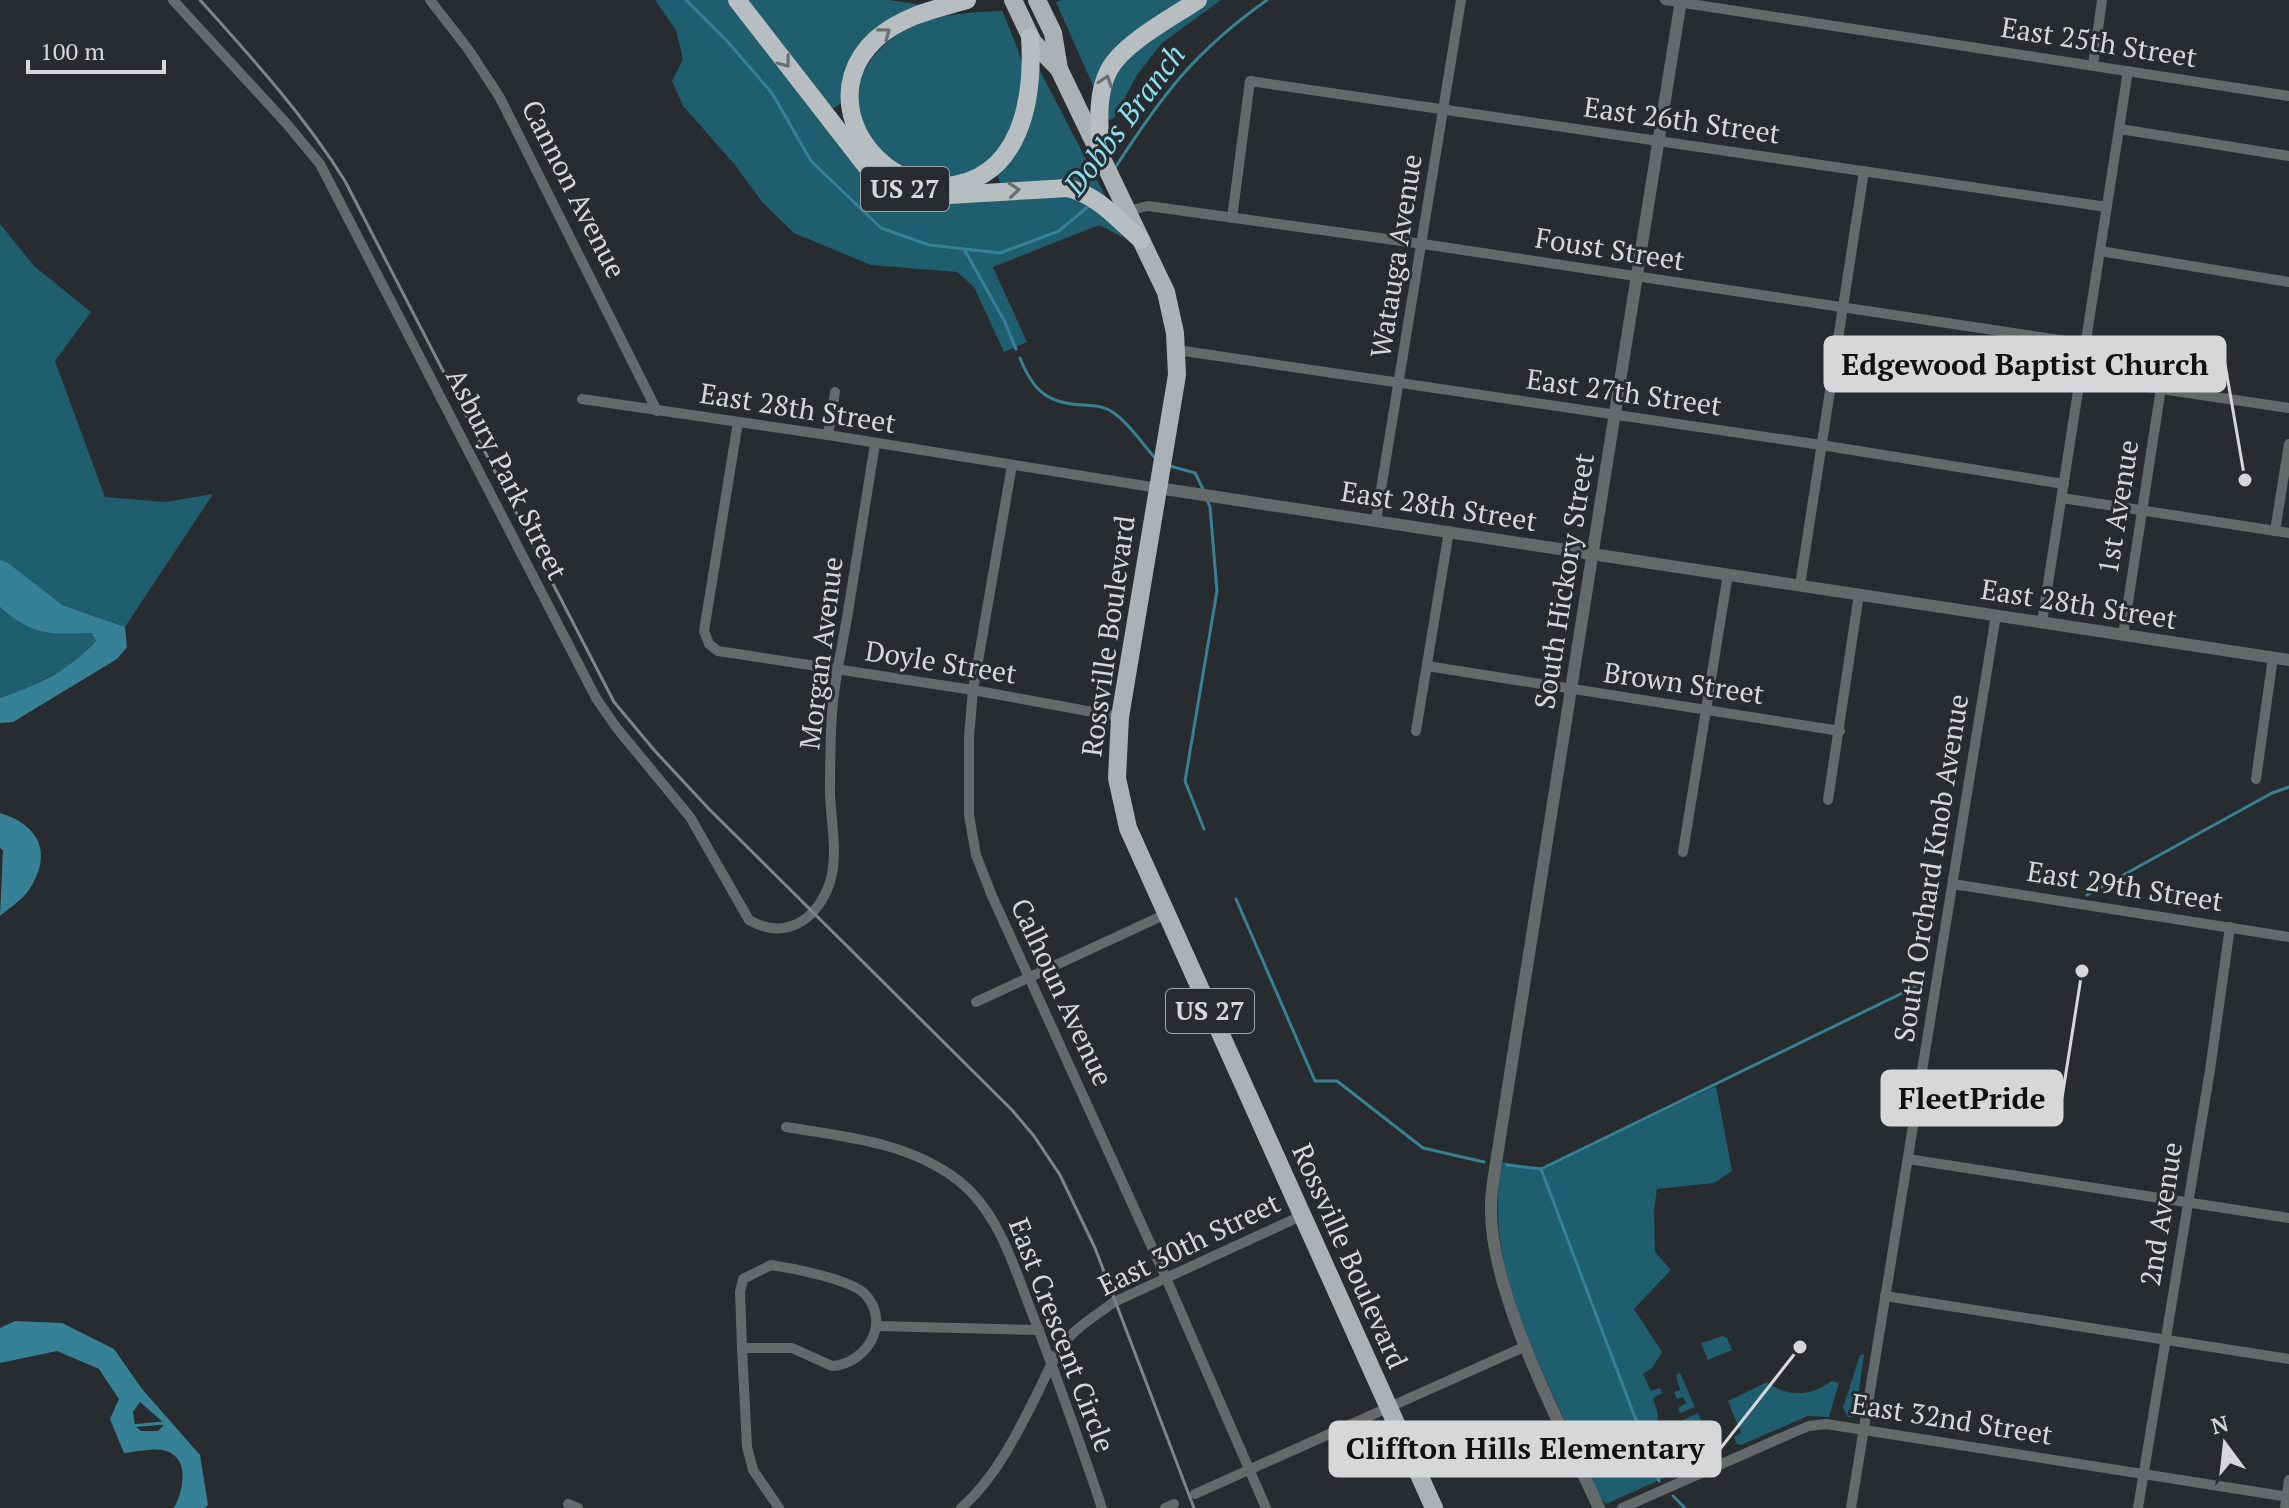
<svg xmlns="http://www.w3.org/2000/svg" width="2289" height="1508" viewBox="0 0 2289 1508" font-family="'PT Serif',serif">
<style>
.green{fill:#1e5e6f}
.water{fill:#378196;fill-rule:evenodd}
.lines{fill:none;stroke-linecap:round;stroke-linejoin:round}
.stream{stroke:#378196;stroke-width:3}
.minor{stroke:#666969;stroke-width:10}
.tertiary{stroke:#666969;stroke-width:12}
.trunk{stroke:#acb1b3;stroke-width:18}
.motorway{stroke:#b8bdbf;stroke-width:18}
.rail{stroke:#818486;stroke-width:3}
.oneway{stroke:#696d6f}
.labels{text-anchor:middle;stroke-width:6;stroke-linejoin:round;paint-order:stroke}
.shield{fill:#282c2e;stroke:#a1a4a5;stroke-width:2}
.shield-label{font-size:26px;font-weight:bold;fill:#d5d7d8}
.street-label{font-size:28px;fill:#d5d7d8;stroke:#282c2e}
.water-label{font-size:30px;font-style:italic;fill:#8bdef6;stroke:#282c2e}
.leader{fill:none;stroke:#d5d7d8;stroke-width:3}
.callout-dot{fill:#d5d7d8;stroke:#282c2e;stroke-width:3}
.callout{fill:#d5d7d8;stroke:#d5d7d8;stroke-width:3}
.callout-label{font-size:30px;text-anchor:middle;font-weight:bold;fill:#111}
</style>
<rect width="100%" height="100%" fill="#282c2e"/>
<g class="green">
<polygon points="655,0 732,0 882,185 1070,195 1111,218 1124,238 1099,225 993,267 1027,342 1004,352 974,287 957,272 871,265 794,233 763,203 735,165 683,106 672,81 683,59 676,30"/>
<polygon points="747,0 889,0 922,5 884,27 844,101 834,108 827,107"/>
<polygon points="1062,0 1189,0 1095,90 1056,2"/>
<polygon points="1207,0 1221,0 1162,43 1137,75 1114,118 1110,120 1103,117 1112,76 1140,47"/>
<path d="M1002 11C1014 40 1031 71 1022 104 1019 117 1011 131 1006 143 1000 156 985 162 974 170 939 194 903 174 877 148 874 144 867 139 865 135 861 128 861 118 859 111 854 91 859 77 871 60 901 18 954 12 1002 11Z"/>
<polygon points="1038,67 1111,207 1095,193 1001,187 997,172"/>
<polygon points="0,224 34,266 91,312 55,361 105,497 165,502 213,494 125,627 62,605 0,560"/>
<path d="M0 607C31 636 53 635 93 633L96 641 73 664 27 689 0 698Z"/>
<path d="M1716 1086 1732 1171 1714 1183 1657 1189 1654 1210 1655 1252 1671 1270 1634 1309 1662 1352 1652 1368 1643 1374 1651 1391 1660 1388 1662 1393 1653 1398 1658 1414 1657 1453 1667 1454 1675 1473 1606 1504C1589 1486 1580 1455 1570 1432 1532 1348 1483 1257 1502 1162L1542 1169Z"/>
<polygon points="1723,1336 1727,1338 1732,1350 1708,1360 1701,1343"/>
<polygon points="1864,1354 1856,1413 1853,1417 1848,1417 1843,1408 1860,1355"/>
<polygon points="1680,1373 1695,1407 1680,1413 1678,1408 1686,1403 1683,1397 1677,1399 1674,1392 1680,1390 1676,1375"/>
<path d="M1831 1381 1839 1383 1829 1417 1808 1416 1741 1445 1737 1444 1734 1437 1741 1433 1728 1401 1767 1382C1786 1397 1812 1397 1831 1381Z"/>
<path d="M1698 1413 1711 1446 1718 1444 1720 1451 1689 1465C1681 1451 1674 1437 1681 1421Z"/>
</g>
<g class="water">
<path d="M0 560 8 563 62 605 125 627 127 647 117 659 13 722 0 723V698C39 685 68 671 96 641L92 633C53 635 31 636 0 607Z"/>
<path d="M0 813C40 825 53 854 29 890 22 900 9 908 0 916L3 850 0 848Z"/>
<path d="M15 1321 62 1323 114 1349 142 1389 200 1455 208 1505 205 1508H174C184 1490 191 1455 162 1450 151 1448 135 1452 124 1453L110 1419 119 1399 99 1369 57 1351 0 1363V1328ZM140 1402 165 1424 158 1431H141L135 1426 133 1412Z"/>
</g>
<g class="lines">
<g class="stream">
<polyline points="686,0 727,41 772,93 811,161 881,228 929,245 1000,253 1059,231 1091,204"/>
<path d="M1115 168C1162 95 1195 51 1267 0"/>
<polyline points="964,249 1005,322 1016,349"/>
<path d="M1020 358C1033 391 1048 404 1084 405 1095 406 1105 406 1114 413 1130 424 1143 445 1156 459"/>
<polyline points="1170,466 1195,473 1203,489"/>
<polyline points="1204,829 1185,781 1217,591 1210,507 1207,500"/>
<polyline points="2087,895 2272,793 2289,787"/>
<polyline points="1236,899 1315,1081 1337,1081 1423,1148 1484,1162"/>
<polyline points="1507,1165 1541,1169 1925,982"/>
<polyline points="1541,1169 1659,1481"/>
<polyline points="131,1426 163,1423 166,1426"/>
<polyline points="1673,1496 1685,1508"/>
</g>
<g class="minor">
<path d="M173 0 286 123 320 164 596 698 616 727 690 817 749 920C782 939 812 924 827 890 840 861 831 824 830 794 830 764 830 732 833 702 836 674 842 646 847 618 856 560 866 502 875 444"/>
<polyline points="430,0 468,49 499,96 657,411"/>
<polyline points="1665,0 2289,96"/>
<polyline points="2093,65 2102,0"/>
<polyline points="2120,129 2289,156"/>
<polyline points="1127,211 1148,206 1423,244 2086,344"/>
<polyline points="1232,218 1250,81 2107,207"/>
<polyline points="2100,251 2289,282"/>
<polyline points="1177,350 1821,445 2064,484"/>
<polyline points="2081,377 2289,408"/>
<polyline points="582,399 828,435 1158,488"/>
<polyline points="738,422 704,631 709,644 718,651 973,690 1120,717"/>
<polyline points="828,435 835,392"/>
<polyline points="1012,465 973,690 969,737 969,815 976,855 992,896 1166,1278 1266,1508"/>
<polyline points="2062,498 2289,533"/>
<polyline points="1376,520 1461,0"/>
<polyline points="2275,531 2289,444"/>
<polyline points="1800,585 1864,171"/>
<polyline points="2042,622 2128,71"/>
<polyline points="2123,635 2161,388"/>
<polyline points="1427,666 1840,731"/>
<polyline points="1416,731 1449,531"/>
<polyline points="2256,779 2273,657"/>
<polyline points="1828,800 1859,594"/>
<polyline points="1683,852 1728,574"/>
<polyline points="1953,884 2289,937"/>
<polyline points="976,1002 1166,914"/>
<path d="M786 1127C846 1137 909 1142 959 1181 999 1213 1014 1267 1032 1313 1057 1377 1080 1443 1102 1508"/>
<polyline points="1908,1159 2289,1218"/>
<path d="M771 1265C792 1268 850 1279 865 1294 892 1323 866 1364 832 1366L792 1348H742L740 1292 743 1279Z"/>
<polyline points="1885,1296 2289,1359"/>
<polyline points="877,1326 1039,1330"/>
<polyline points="742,1348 747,1447 753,1470 779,1508"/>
<polyline points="1195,1494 1526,1346"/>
<polyline points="568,1504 578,1508"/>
<path d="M961 1508C996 1478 1019 1430 1039 1390 1046 1375 1053 1359 1062 1346 1074 1328 1097 1315 1114 1302L1301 1216"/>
<polyline points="1165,1508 1174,1504"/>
<polyline points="1622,1508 1792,1433 1809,1426 1826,1424 2289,1497"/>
<polyline points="1851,1508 1996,615"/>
<polyline points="2138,1508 2210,1070 2230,927"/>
<polyline points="2285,1508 2289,1480"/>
</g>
<g class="tertiary">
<polyline points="1158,488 2289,660"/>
<path d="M1599 1508C1562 1427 1489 1294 1491 1206 1491 1194 1493 1181 1495 1169 1558 780 1617 389 1681 0"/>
</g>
<g class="trunk">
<polyline points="1013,0 1033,42 1059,69"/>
<polyline points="1037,0 1053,33 1059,69 1166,292 1175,333 1177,375 1120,717 1117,778 1128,828 1434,1508"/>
</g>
<g class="motorway">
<path d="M737 0 866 166 893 184 917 194 932 196 1068 188C1099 196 1117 219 1141 240"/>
<path d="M1101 157C1100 129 1095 96 1109 70 1123 43 1173 17 1198 0"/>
<path d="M904 177C850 151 828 83 876 39 902 16 935 9 967 0"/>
<path d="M945 186C1021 180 1034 99 1030 37"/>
</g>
<path class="rail" d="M200 0C252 58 304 115 345 181L614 702 655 751 709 809 1012 1110 1034 1136 1060 1175 1095 1248 1194 1508"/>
</g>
<defs><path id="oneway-chevron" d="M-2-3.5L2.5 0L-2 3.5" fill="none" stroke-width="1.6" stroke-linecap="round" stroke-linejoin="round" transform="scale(2)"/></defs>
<g class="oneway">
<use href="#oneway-chevron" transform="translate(885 33) rotate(-37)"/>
<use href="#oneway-chevron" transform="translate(785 62) rotate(53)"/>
<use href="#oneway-chevron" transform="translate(1106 81) rotate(-71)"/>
<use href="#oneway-chevron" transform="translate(1014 190) rotate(-6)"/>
</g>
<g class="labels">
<g class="shield">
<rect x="861" y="167" width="88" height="44" rx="6"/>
<rect x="1166" y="989" width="88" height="44" rx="6"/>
</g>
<g class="shield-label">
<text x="905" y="198">US 27</text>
<text x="1210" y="1020">US 27</text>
</g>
<g class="street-label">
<text transform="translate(2099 42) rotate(9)" y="10">East 25th Street</text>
<text transform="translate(1682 120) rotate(8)" y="10">East 26th Street</text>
<text transform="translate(574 189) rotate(63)" y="10">Cannon Avenue</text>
<text transform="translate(1610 249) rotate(9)" y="10">Foust Street</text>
<text transform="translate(1396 256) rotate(-81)" y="10">Watauga Avenue</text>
<text transform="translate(1624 392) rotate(8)" y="10">East 27th Street</text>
<text transform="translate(798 408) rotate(9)" y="10">East 28th Street</text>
<text transform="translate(507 474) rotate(63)" y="10">Asbury Park Street</text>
<text transform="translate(1439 506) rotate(9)" y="10">East 28th Street</text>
<text transform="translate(2118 507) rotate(-81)" y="10">1st Avenue</text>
<text transform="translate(1564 581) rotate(-81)" y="10">South Hickory Street</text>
<text transform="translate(2079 604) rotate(9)" y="10">East 28th Street</text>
<text transform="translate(1108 636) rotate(-82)" y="10">Rossville Boulevard</text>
<text transform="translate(821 653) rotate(-83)" y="10">Morgan Avenue</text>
<text transform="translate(941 662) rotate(9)" y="10">Doyle Street</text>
<text transform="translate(1684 683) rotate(8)" y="10">Brown Street</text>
<text transform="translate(1931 868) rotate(-81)" y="10">South Orchard Knob Avenue</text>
<text transform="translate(2125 886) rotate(9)" y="10">East 29th Street</text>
<text transform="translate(1062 992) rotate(65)" y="10">Calhoun Avenue</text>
<text transform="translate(2161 1214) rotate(-81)" y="10">2nd Avenue</text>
<text transform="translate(1189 1244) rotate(-26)" y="10">East 30th Street</text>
<text transform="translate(1350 1256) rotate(66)" y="10">Rossville Boulevard</text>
<text transform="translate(1062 1335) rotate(69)" y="10">East Crescent Circle</text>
<text transform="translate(1952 1419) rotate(9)" y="10">East 32nd Street</text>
</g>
<g class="water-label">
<text transform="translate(1125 120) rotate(-53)" y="10">Dobbs Branch</text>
</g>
</g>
<path class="leader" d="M2245 480L2225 364M2082 971L2062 1098M1800 1347L1720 1449"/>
<g class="callout-dot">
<circle cx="2245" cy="480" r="8"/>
<circle cx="2082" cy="971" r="8"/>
<circle cx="1800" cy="1347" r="8"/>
</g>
<g class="callout">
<rect x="1825" y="337" width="400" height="54" rx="8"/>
<rect x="1882" y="1071" width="180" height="54" rx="8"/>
<rect x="1330" y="1422" width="390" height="54" rx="8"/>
</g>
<g class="callout-label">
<text x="2025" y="375">Edgewood Baptist Church</text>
<text x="1972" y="1109">FleetPride</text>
<text x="1525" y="1459">Cliffton Hills Elementary</text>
</g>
<g transform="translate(2225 1444) rotate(345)" stroke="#282c2e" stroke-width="6" paint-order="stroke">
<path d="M0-6L14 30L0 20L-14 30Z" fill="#d5d7d8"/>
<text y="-12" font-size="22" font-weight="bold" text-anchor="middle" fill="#d5d7d8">N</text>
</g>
<path d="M28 60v12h136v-12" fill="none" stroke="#d5d7d8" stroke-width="4"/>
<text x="40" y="60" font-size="24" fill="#d5d7d8" stroke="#282c2e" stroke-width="6" paint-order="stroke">100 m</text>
</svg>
